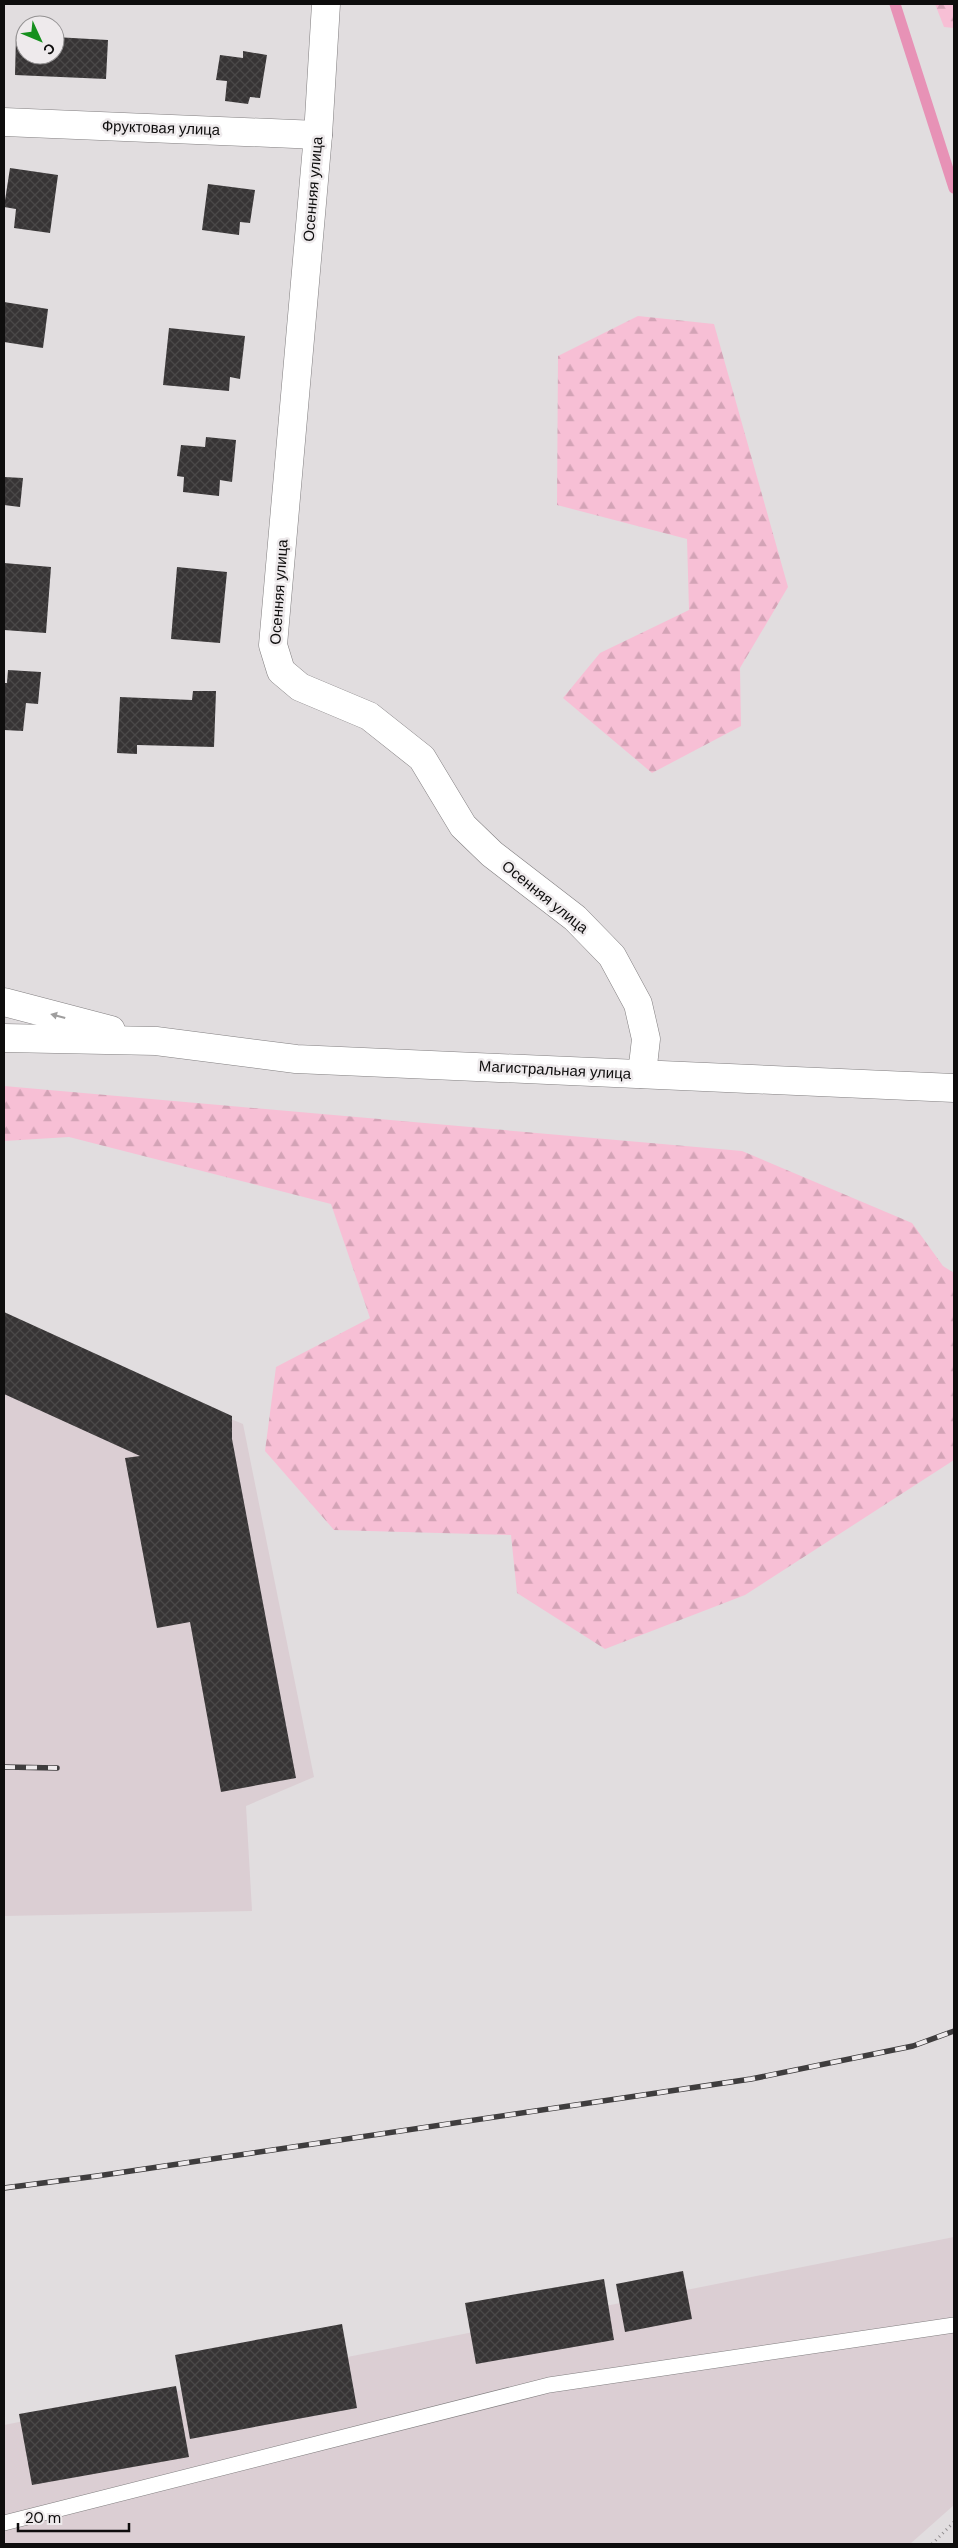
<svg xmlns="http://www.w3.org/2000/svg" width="958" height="2548" viewBox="0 0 958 2548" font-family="'DM Sans',sans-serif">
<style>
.built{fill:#dbced3}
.forest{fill:url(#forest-firs)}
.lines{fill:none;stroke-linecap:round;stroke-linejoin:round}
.stream{stroke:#e792b6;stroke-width:11}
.building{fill:url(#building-cross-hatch)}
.lane-casing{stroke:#827f80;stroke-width:16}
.street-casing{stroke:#827f80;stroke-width:29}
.secondary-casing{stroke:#827f80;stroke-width:29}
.path{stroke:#8f8c8d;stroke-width:3;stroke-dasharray:1 4;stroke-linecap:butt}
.lane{stroke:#fff;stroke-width:15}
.street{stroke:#fff;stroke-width:28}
.secondary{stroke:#fff;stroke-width:28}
.rail-casing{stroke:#3f3d3e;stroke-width:5.5}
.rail{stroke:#eeeaec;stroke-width:4;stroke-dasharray:11;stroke-linecap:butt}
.oneway{fill:#9f9e9e}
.labels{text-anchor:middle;stroke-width:5;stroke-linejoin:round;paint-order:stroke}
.street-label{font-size:15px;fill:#0e0d0d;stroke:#eeeaec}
</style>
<defs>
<pattern id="forest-firs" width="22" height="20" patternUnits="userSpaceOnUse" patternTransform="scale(1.25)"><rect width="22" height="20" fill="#f7bfd5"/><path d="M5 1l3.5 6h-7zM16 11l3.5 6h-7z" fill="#d3a3b6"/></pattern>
<pattern id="building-cross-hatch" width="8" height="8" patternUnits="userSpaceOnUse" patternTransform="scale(1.25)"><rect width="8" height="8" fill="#373435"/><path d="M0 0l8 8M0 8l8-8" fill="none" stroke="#4a4848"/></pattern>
</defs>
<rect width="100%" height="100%" fill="#e1dddf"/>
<g class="built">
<polygon points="4,1326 243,1424 314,1777 246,1806 252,1911 4,1916"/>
<polygon points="954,2237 954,2505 910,2544 4,2544 4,2425"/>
</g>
<g class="forest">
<polygon points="935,4 954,4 954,28 944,27"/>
<polygon points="638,316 714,324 788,587 740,668 741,726 652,773 563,698 600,653 689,610 687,539 557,505 558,356"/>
<polygon points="4,1086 742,1151 912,1223 943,1266 954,1273 954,1460 745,1595 605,1649 517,1593 511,1535 334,1530 265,1451 276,1367 370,1318 331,1204 69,1137 4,1141"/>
</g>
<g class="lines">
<polyline class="stream" points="895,4 954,188"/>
</g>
<g class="building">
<polygon points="16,35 25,35 25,55 55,55 55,37 108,40 106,79 15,75"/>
<polygon points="243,51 267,55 260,98 250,97 248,104 225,101 227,81 216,80 220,55 243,58"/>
<polygon points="10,168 58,175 50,233 14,228 16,209 4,207"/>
<polygon points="208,184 255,190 250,223 240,222 239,235 202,230"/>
<polygon points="4,302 48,309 43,348 4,342"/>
<polygon points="169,328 245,336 240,379 230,377 229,391 163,385"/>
<polygon points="206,437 236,440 232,482 220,480 219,496 183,492 184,477 177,476 181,445 205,447"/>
<polygon points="4,477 23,478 20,507 4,505"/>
<polygon points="4,563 51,567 46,633 4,630"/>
<polygon points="177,567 227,572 220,643 171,639"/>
<polygon points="8,670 41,672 38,704 26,703 23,731 4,730 4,683 7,683"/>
<polygon points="193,691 216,691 214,747 137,745 137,754 117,753 120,697 192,700"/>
<polygon points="4,1312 232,1416 232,1439 296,1778 221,1792 190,1622 157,1628 125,1458 140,1456 4,1394"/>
<polygon points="683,2271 692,2319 625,2332 616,2284"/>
<polygon points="604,2279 614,2340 476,2364 465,2303"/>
<polygon points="342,2324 357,2408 190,2439 175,2355"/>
<polygon points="176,2386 189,2457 32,2485 19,2414"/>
</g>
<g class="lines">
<g class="lane-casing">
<polyline id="lane" points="4,2523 549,2385 954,2325"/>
</g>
<g class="street-casing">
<g id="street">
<polyline points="326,4 318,135 273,645 281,671 300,687 369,716 422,758 463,826 492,854 575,918 612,956 638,1004 646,1039 642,1074"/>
<polyline points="4,122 318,135"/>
</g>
</g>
<g class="secondary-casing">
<g id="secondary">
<polyline points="4,1002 111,1030"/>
<polyline points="4,1038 156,1041 296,1059 954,1088"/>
</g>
</g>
<polyline class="path" points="932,2544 954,2522"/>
<use href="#lane" class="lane"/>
<use href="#street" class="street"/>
<use href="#secondary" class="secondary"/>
<g class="rail-casing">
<g id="rail">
<polyline points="4,1767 57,1768"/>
<polyline points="4,2188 97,2176 751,2079 913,2046 954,2031"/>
</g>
</g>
<use href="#rail" class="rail"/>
</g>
<defs><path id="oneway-solid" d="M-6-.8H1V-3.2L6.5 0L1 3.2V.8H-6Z" transform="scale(1.25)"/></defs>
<use class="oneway" href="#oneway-solid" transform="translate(58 1016) rotate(-165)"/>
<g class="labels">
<g class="street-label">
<text transform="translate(161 128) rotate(2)" y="5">Фруктовая улица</text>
<text transform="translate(313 189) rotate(-85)" y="5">Осенняя улица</text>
<text transform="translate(279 592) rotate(-86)" y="5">Осенняя улица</text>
<text transform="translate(545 897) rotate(39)" y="5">Осенняя улица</text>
<text transform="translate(555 1070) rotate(3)" y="5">Магистральная улица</text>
</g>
</g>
<rect width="958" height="2548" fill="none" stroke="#0e0d0d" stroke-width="10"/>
<g transform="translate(40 40) rotate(134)"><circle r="24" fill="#eeeaec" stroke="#949293"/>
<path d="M0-4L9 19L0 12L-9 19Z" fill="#15901d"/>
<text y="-8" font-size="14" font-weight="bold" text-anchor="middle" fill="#0e0d0d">С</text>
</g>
<path d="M18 2523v8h111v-8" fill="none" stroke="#0e0d0d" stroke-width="2.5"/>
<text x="25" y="2523" font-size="15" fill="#0e0d0d" stroke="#eeeaec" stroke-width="4" paint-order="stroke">20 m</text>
</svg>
